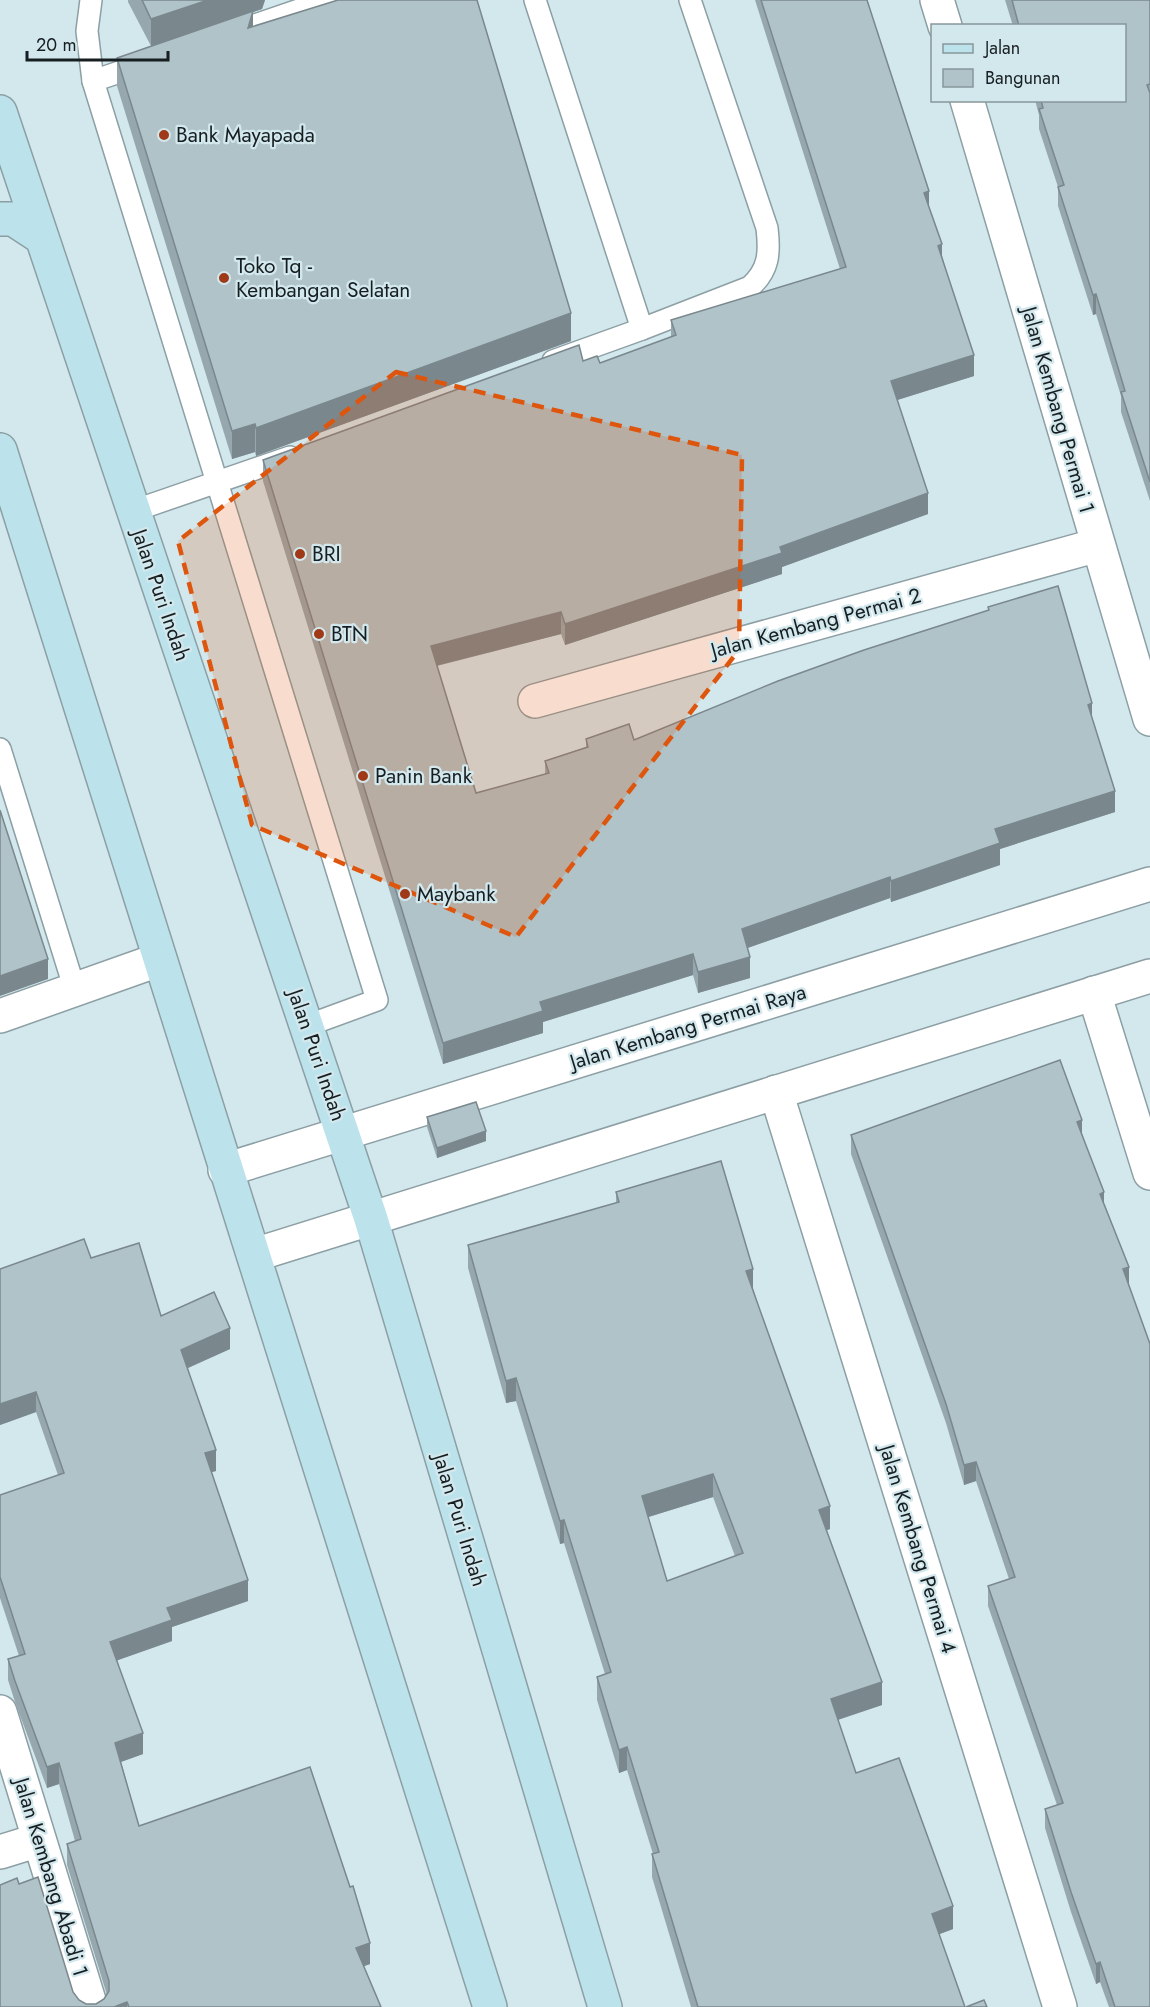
<svg xmlns="http://www.w3.org/2000/svg" width="1150" height="2007" viewBox="0 0 1150 2007" font-family="Jost,sans-serif">
<style>
.lines{fill:none;stroke-linecap:round;stroke-linejoin:round}
.lane-casing{stroke:#8c9fa4;stroke-width:24}
.street-casing{stroke:#8c9fa4;stroke-width:36}
.secondary-casing{stroke:#8c9fa4;stroke-width:36}
.lane{stroke:#fff;stroke-width:21}
.street{stroke:#fff;stroke-width:33}
.secondary{stroke:#bce3ec;stroke-width:33}
.wall{fill:#96a8ad;fill-rule:evenodd}
.shaded-wall{fill:#7a888d}
.building{fill:#afc3c9;stroke:#7a888d;stroke-width:1.5;fill-rule:evenodd}
.marked{fill:#de560d;fill-opacity:0.2;stroke:#de560d;stroke-width:4.5;stroke-dasharray:12 8;stroke-linejoin:round}
.poi-dot{fill:#a03918;stroke:#d3e8ed;stroke-width:2}
.labels{text-anchor:middle;stroke-width:4.5;stroke-linejoin:round;paint-order:stroke}
.poi-label{font-size:21px;fill:#171e21;stroke:#d3e8ed;text-anchor:start}
.street-label{font-size:21px;fill:#171e21;stroke:#d3e8ed}
</style>
<rect width="100%" height="100%" fill="#d3e8ed"/>
<g class="lines">
<g class="lane-casing">
<g id="lane">
<polyline points="91,0 87,31 93,81 377,1000 306,1026"/>
<polyline points="535,0 642,329 553,361"/>
<polyline points="226,35 328,0"/>
<polyline points="93,81 143,64"/>
<path d="M642 329 750 287C769 270 770 253 767 228L690 0"/>
<polyline points="133,511 290,457"/>
<polyline points="0,749 75,990"/>
</g>
</g>
<g class="street-casing">
<g id="street">
<polyline points="937,0 945,26"/>
<polyline points="967,100 1150,719"/>
<polyline points="535,701 1098,545"/>
<polyline points="1094,993 1150,1173"/>
<polyline points="0,1016 158,960"/>
<polyline points="776,1092 1060,2007"/>
<polyline points="225,1170 1150,884"/>
<polyline points="254,1255 1150,976"/>
<polyline points="0,1712 91,2007"/>
<polyline points="0,1852 39,1840"/>
</g>
</g>
<g class="secondary-casing">
<g id="secondary">
<polyline points="0,112 371,1219 605,2007"/>
<polyline points="0,219 13,219 39,236"/>
<path d="M0 450C162 970 327 1488 490 2007"/>
</g>
</g>
<use href="#lane" class="lane"/>
<use href="#street" class="street"/>
<use href="#secondary" class="secondary"/>
</g>
<g class="wall">
<polygon points="128,0 265,0 262,9 253,12 253,26 571,341 256,456 255,452 232,459 117,86 117,58 151,46 128,2"/>
<polygon points="755,0 867,0 929,206 974,376 897,400 928,514 782,567 782,574 565,645 561,634 437,666 476,793 545,774 545,761 586,747 586,739 634,740 988,611 988,607 1092,718 1115,812 1000,849 1000,865 891,902 890,898 747,948 750,978 698,993 693,975 543,1022 543,1033 443,1064 263,481 263,460 583,361 600,363 671,337 671,320 840,269"/>
<polygon points="1005,0 1150,0 1150,501 1121,412 1121,396 1096,314 1093,315 1058,206 1058,187 1039,129 1039,115 1035,100 1125,100 1125,26 1013,26"/>
<polygon points="427,1117 486,1141 437,1158 427,1127"/>
<polygon points="1082,1133 1129,1285 1150,2007 1109,2007 1100,1982 1096,1984 1071,1912 1045,1828 1045,1809 1057,1805 988,1606 988,1586 1009,1579 976,1481 964,1485 946,1423 851,1154 851,1135"/>
<path d="M616 1192 753 1288 830 1529 826 1530 882 1705 838 1720 856 1773 953 1929 939 1934 965 2007H691L652 1877V1854H653L627 1770 619 1773 597 1700V1677L605 1674 564 1543 560 1544 516 1401 506 1403 468 1268V1245L616 1203ZM713 1497 735 1556 667 1581 648 1517Z"/>
<polygon points="91,1258 161,1316 230,1349 188,1368 216,1471 211,1472 248,1601 172,1627 172,1641 117,1660 143,1754 121,1762 139,1826 370,1964 364,1966 381,2007 0,2007 19,1884 73,1992 79,2000 86,2004 96,2004 104,1999 107,1995 67,1865 67,1844 75,1841 59,1784 47,1788 15,1702 8,1680 8,1659 19,1656 0,1598 0,1495 58,1475 36,1412 0,1425"/>
</g>
<g class="shaded-wall">
<polygon points="208,0 265,0 262,9 253,12 253,39 151,47 151,19"/>
<polygon points="929,191 929,212 924,193"/>
<polygon points="942,244 942,265 938,246"/>
<polygon points="1096,294 1096,314 1093,315 1093,295"/>
<polygon points="571,313 571,341 256,456 256,428"/>
<polygon points="974,355 974,376 891,402 891,381"/>
<polygon points="255,424 255,452 232,459 232,431"/>
<polygon points="928,493 928,514 782,567 782,574 565,645 565,624"/>
<polygon points="561,612 561,634 431,667 431,646"/>
<polygon points="1092,703 1092,724 1088,705"/>
<polygon points="1115,791 1115,812 1000,849 1000,865 891,902 891,881 995,829"/>
<polygon points="890,877 890,898 742,950 742,929"/>
<polygon points="693,954 693,975 543,1022 543,1033 443,1064 443,1043 540,1002"/>
<polygon points="750,957 750,978 698,993 698,972"/>
<polygon points="48,959 48,979 0,996 0,976"/>
<polygon points="1082,1120 1082,1140 1077,1122"/>
<polygon points="486,1131 486,1141 437,1158 437,1148"/>
<polygon points="1104,1192 1104,1212 1100,1194"/>
<polygon points="1129,1267 1129,1286 1123,1269"/>
<polygon points="753,1269 753,1292 746,1271"/>
<polygon points="230,1328 230,1349 181,1371 181,1350"/>
<polygon points="516,1378 516,1401 506,1403 506,1381"/>
<polygon points="36,1392 36,1412 0,1425 0,1404"/>
<polygon points="216,1450 216,1471 205,1474 205,1453"/>
<polygon points="976,1462 976,1481 964,1485 964,1465"/>
<polygon points="713,1474 713,1497 642,1519 642,1496"/>
<polygon points="830,1506 830,1529 819,1533 819,1510"/>
<polygon points="564,1520 564,1543 560,1544 560,1521"/>
<polygon points="248,1580 248,1601 172,1627 172,1641 110,1663 110,1642 167,1608"/>
<polygon points="882,1682 882,1705 831,1722 831,1699"/>
<polygon points="143,1733 143,1754 115,1764 115,1743"/>
<polygon points="627,1747 627,1770 619,1773 619,1750"/>
<polygon points="59,1763 59,1784 47,1788 47,1767"/>
<polygon points="953,1906 953,1929 932,1937 932,1914"/>
<polygon points="370,1943 370,1964 356,1969 356,1948"/>
<polygon points="1100,1962 1100,1982 1096,1984 1096,1964"/>
<polygon points="127,2002 127,2007 114,2007"/>
</g>
<g class="building">
<polygon points="142,0 208,0 151,19"/>
<polygon points="338,0 477,0 571,313 256,428 255,424 232,431 117,58 253,11 248,28"/>
<polygon points="761,0 867,0 929,191 924,193 942,244 938,246 974,355 891,381 928,493 780,547 782,553 565,624 561,612 431,646 476,793 549,773 545,761 588,747 586,739 629,724 634,740 778,681 864,650 989,610 988,607 1058,586 1092,703 1088,705 1115,791 995,829 1000,843 891,881 890,877 742,929 750,957 698,972 693,954 540,1002 543,1011 443,1043 263,460 579,345 583,361 597,356 600,363 676,335 671,320 846,267"/>
<polygon points="1012,0 1150,0 1150,84 1147,85 1150,93 1150,482 1121,392 1125,391 1096,294 1093,295 1058,187 1064,185 1039,109 1043,108 1041,100 1125,100 1125,26 1019,26"/>
<polygon points="0,810 48,959 0,976"/>
<polygon points="1060,1060 1082,1120 1077,1122 1104,1192 1100,1194 1129,1267 1123,1269 1150,1344 1150,2007 1115,2007 1100,1962 1096,1964 1071,1892 1045,1809 1063,1803 988,1586 1015,1577 976,1462 964,1465 946,1404 851,1135"/>
<polygon points="476,1102 486,1131 437,1148 427,1117"/>
<path d="M721 1161 753 1269 746 1271 830 1506 819 1510 882 1682 831 1699 856 1773 899 1758 953 1906 932 1914 965 2007H698L652 1854 659 1852 627 1747 619 1750 597 1677 611 1672 564 1520 560 1521 516 1378 506 1381 468 1245 619 1202 616 1192ZM713 1474 743 1553 667 1581 642 1496Z"/>
<polygon points="84,1239 91,1258 139,1243 161,1316 214,1292 230,1328 181,1350 216,1450 205,1453 248,1580 167,1608 172,1620 110,1642 143,1733 115,1743 139,1826 310,1767 350,1887 353,1886 370,1943 356,1948 381,2007 129,2007 127,2002 114,2007 0,2007 0,1885 17,1878 19,1884 38,1877 73,1992 79,2000 86,2004 96,2004 104,1999 109,1991 109,1981 67,1844 81,1839 59,1763 47,1767 15,1681 8,1659 25,1654 0,1577 0,1495 64,1473 36,1392 0,1404 0,1269"/>
<polygon points="984,2000 987,2007 966,2007"/>
</g>
<path class="marked" d="M396 372 742 455 739 650 516 937 252 825 178 541Z"/>
<g class="poi-dot">
<circle cx="164" cy="135" r="6"/>
<circle cx="224" cy="278" r="6"/>
<circle cx="300" cy="554" r="6"/>
<circle cx="319" cy="634" r="6"/>
<circle cx="363" cy="776" r="6"/>
<circle cx="405" cy="894" r="6"/>
</g>
<g class="labels">
<g class="poi-label">
<text x="176" y="142">Bank Mayapada</text>
<text x="236" y="273">Toko Tq -<tspan x="236" dy="24">Kembangan Selatan</tspan></text>
<text x="312" y="561">BRI</text>
<text x="331" y="641">BTN</text>
<text x="375" y="783">Panin Bank</text>
<text x="417" y="901">Maybank</text>
</g>
<g class="street-label">
<text transform="translate(1058 410) rotate(74)" y="7">Jalan Kembang Permai 1</text>
<text transform="translate(161 595) rotate(71)" y="7">Jalan Puri Indah</text>
<text transform="translate(816 623) rotate(-15)" y="7">Jalan Kembang Permai 2</text>
<text transform="translate(688 1027) rotate(-17)" y="7">Jalan Kembang Permai Raya</text>
<text transform="translate(317 1055) rotate(71)" y="7">Jalan Puri Indah</text>
<text transform="translate(460 1520) rotate(73)" y="7">Jalan Puri Indah</text>
<text transform="translate(918 1549) rotate(73)" y="7">Jalan Kembang Permai 4</text>
<text transform="translate(51 1877) rotate(73)" y="7">Jalan Kembang Abadi 1</text>
</g>
</g>
<rect x="931" y="24" width="195" height="78" fill="#d3e8ed" stroke="#88979b" stroke-width="1.5"/>
<rect x="943" y="44" width="30" height="9" fill="#bce3ec" stroke="#88979b" stroke-width="1.5"/>
<text x="985" y="54" font-size="18" fill="#171e21">Jalan</text>
<rect x="943" y="69" width="30" height="18" fill="#afc3c9" stroke="#88979b" stroke-width="1.5"/>
<text x="985" y="84" font-size="18" fill="#171e21">Bangunan</text>
<path d="M27 51v9h141v-9" fill="none" stroke="#171e21" stroke-width="3"/>
<text x="36" y="51" font-size="18" fill="#171e21" stroke="#d3e8ed" stroke-width="4.5" paint-order="stroke">20 m</text>
</svg>
